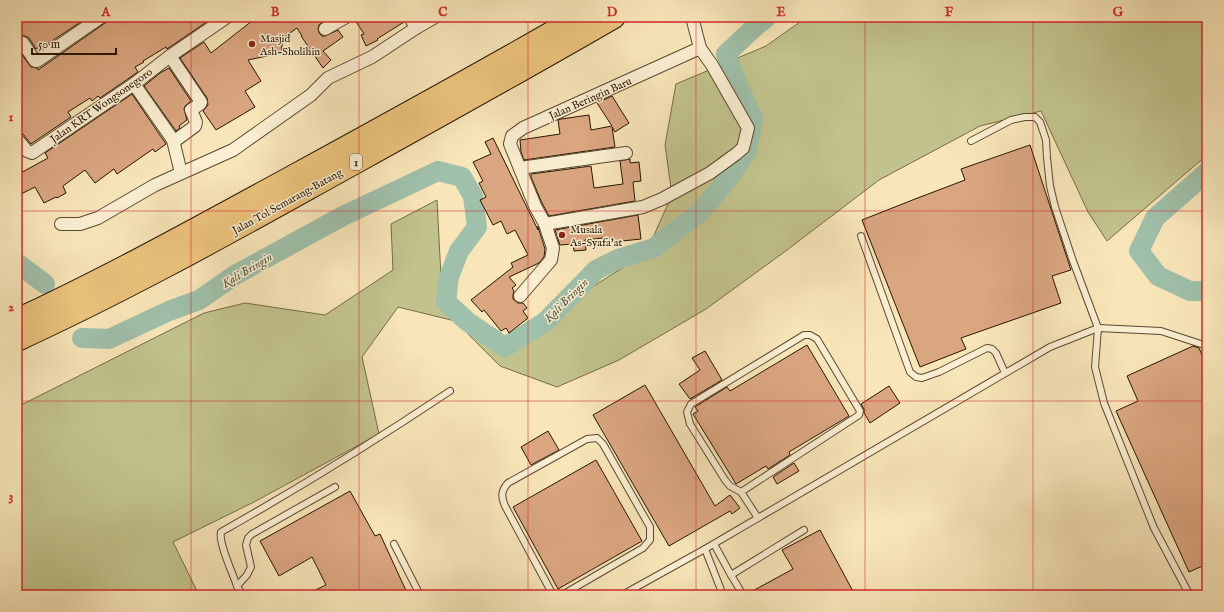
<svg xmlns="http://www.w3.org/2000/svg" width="1224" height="612" viewBox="0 0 1224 612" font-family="'IM FELL English',serif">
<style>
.green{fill:#c2c38c;stroke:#746c46}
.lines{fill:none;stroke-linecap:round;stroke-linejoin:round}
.river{stroke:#9fc0aa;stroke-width:20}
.building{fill:#daa680;stroke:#261501}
.service-casing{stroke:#5a492f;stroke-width:8}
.minor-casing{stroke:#5a492f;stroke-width:14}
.motorway-casing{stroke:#261501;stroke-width:24}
.service{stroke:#faefd2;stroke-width:6}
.minor{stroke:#faefd2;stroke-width:12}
.motorway{stroke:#ecc37c;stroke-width:22}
.grid{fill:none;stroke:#d62828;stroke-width:1;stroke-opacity:0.55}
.poi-dot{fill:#8f2418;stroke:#faefd2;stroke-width:1.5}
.labels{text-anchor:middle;stroke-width:3;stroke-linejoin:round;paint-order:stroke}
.shield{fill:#faefd2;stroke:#665640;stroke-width:1}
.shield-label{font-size:10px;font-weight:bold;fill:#261501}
.poi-label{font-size:11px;fill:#261501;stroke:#faefd2;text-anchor:start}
.street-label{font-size:11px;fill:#261501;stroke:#faefd2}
.water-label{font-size:12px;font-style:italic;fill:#50513c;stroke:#faefd2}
.neatline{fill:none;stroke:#d62828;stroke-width:1.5}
.grid-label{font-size:13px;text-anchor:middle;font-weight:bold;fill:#d62828}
</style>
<rect width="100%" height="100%" fill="#f8e6b9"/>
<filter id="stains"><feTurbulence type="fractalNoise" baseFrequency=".005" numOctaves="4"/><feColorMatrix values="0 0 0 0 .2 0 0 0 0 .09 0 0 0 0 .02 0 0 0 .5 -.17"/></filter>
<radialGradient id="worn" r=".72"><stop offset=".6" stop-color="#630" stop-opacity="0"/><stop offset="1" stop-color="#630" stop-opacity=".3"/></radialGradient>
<polygon class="green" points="807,17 1203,17 1207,24 1207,155 1107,241 1088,212 1041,111 980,126 879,180 787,250 706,309 619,360 557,387 500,366 455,321 398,307 362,357 379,434 254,502 173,542 199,595 17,595 17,407 204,313 245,303 325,315 393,270 391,224 437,200 441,277 465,311 502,336 513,339 537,330 581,294 646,253 672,195 665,145 676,84 766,46"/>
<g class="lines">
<g class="river">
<polyline points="1207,172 1155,218 1139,251 1158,276 1190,291 1207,291"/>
<polyline points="17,263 45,284"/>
<polyline points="82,338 109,339 169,311 199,300 235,275 343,216 438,171 462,177 473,196 477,227 459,251 449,277 446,302 468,322 505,347 545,322 596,270 618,259 654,248 700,212 728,179 747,151 753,118 737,84 726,54 756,26 767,17"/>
</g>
</g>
<g class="building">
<polygon points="17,17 88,17 43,47 42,45 36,49 29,38 25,36 20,35 17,30"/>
<polygon points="108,17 206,17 208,21 167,49 166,47 143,61 144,62 135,67 138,72 100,98 98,96 92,101 90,98 68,112 71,117 31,144 23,134 17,130 17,51 19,51 31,67 37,68 38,70 105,23 108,21"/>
<polygon points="257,17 329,17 329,18 319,25 318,29 319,33 322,36 325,36 338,30 343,37 323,51 331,60 323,68 301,36 302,36 297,28 283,38 281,53 248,60 261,81 245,91 255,107 216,130 203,111 208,105 207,98 180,58 204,42 211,53"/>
<polygon points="353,17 403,17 404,22 377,39 378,40 366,46 361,35 364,34"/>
<polygon points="169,68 191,101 185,106 184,109 187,120 179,126 180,128 176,131 144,86 160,73"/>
<polygon points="132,94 166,144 155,152 153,149 117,174 114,169 95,183 85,170 63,186 66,193 57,198 56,197 44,203 35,187 17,196 17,175 48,158 45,153"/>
<polygon points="612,96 629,123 615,132 612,127 615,147 524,160 521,152 520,140 560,134 558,120 561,119 589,115 591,130 612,126 597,103"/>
<polygon points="493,138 538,230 538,226 538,227 545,249 544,257 539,263 509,277 516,285 512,288 514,291 513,295 513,299 518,303 523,303 527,308 523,311 528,318 509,333 506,328 501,331 484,310 482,312 471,300 513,267 511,263 528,255 515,230 507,234 501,221 493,225 480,200 486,197 479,183 483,181 473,162 491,154 485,142"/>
<polygon points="1030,145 1071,270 1052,276 1061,303 961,338 966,349 920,367 862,220 915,199 965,180 961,169"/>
<polygon points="630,159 630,163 639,162 641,181 633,182 635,201 549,216 542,203 531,177 531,174 591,166 594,188 623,184 620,161"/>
<polygon points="638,215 641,239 603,243 603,238 585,240 586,250 574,251 573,244 560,245 555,230"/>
<polygon points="807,345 849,416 789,452 790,455 768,469 766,466 736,484 693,414 698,411 695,407 727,387 730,391"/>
<polygon points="1193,346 1199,348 1207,367 1207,564 1189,572 1116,411 1138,401 1127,376"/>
<polygon points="705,351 722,380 690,399 679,384 700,370 692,358"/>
<polygon points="645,385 715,506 730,495 740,508 732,514 730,511 669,546 593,415"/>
<polygon points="889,386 900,403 870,423 864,413 864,409 861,404"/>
<polygon points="548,431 559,450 531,465 521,447"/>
<polygon points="596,460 642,541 558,589 513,507"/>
<polygon points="794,463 799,471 777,484 773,477"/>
<polygon points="350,491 375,536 380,534 408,595 305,595 326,585 312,557 279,576 260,541"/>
<polygon points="820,530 855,595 747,595 747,594 793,569 782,550"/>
</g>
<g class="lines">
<g class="service-casing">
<g id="service">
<polyline points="971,141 1011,120 1025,117 1035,117 1040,122 1046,140 1047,158 1050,186 1055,207 1073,261 1098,328 1095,367 1104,403 1154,528 1188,592 1192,595"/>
<polyline points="861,236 910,372 916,377 922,378 939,372 987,348 992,349 996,353 1005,373"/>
<polyline points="741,492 730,486 725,480 690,424 687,412 691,404 804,335 810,335 817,339 860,411 859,415 741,492 758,518"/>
<polyline points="394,544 420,595"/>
<polyline points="714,544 731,575 804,530"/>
<polyline points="731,575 743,595"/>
<path d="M237 586C233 574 218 542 221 532 299 488 375 441 450 391"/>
<polyline points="242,595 237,586 247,575 251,567 246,545 248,538 252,534 335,487"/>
<path d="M553 595 505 506C501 496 501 491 508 483L587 439 597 438 603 444 650 527V540L643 548 562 595"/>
<polyline points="622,595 705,549"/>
<polyline points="723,595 705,549 1050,347 1098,328 1161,331 1207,346"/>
</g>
</g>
<g class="minor-casing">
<g id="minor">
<polyline points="410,17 416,28 435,17"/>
<polyline points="325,29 346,17"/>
<polyline points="17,44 20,42 23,43 35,61 37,61 101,17"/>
<polyline points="134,84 173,140 176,140 195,126 196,122 191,110 200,104 201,102 170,56"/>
<polyline points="17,139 27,151 32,153 134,84 170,56 227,17"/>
<polyline points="173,140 181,173"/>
<polyline points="520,168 626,153"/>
<polyline points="61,224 80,224 98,218 155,185 233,150 311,95 328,78 372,57 416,28"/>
<polyline points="545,224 643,207 662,199 710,173 736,154 743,148 748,128 712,65 700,48 692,17"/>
<polyline points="520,296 551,260 553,248 545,224 535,206 510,144 512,136 523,128 700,48"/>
</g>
</g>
<g class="motorway-casing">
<g id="motorway">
<path d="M17 320C110 277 200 227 290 178 387 125 484 72 579 17"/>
<path d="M17 340C117 294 214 241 311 187 412 131 514 75 614 17"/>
</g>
</g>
<use href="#service" class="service"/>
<use href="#minor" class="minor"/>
<use href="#motorway" class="motorway"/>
</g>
<path class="grid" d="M191 17V595M359 17V595M528 17V595M696 17V595M865 17V595M1033 17V595M17 211H1207M17 401H1207"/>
<g class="poi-dot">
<circle cx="252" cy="44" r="4"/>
<circle cx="562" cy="235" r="4"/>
</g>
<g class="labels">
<rect class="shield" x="350" y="154" width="12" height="16" rx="3"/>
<g class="shield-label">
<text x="356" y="166">1</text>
</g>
<g class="poi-label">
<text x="260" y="42">Masjid<tspan x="260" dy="13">Ash-Sholihin</tspan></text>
<text x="570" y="233">Musala<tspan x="570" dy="13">As-Syafa'at</tspan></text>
</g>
<g class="street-label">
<text transform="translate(590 98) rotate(-24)" y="4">Jalan Beringin Baru</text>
<text transform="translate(101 105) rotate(-35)" y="4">Jalan KRT Wongsonegoro</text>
<text transform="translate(287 201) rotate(-29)" y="4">Jalan Tol Semarang–Batang</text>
</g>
<g class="water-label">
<text transform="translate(247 270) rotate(-31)" y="4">Kali Bringin</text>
<text transform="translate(566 300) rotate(-45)" y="4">Kali Bringin</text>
</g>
</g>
<rect width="1224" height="612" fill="none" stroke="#f8e6b9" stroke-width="44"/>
<path d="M32 48v6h84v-6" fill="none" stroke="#261501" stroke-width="2"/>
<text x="38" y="48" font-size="12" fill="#261501" stroke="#faefd2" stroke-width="3" paint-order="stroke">50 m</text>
<rect x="22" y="22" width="1180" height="568" class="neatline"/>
<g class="grid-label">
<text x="106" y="16">A</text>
<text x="275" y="16">B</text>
<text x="443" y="16">C</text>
<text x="612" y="16">D</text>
<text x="781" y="16">E</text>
<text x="949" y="16">F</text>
<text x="1118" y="16">G</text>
<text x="11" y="121">1</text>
<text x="11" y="311">2</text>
<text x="11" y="500">3</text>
</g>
<rect width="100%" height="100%" filter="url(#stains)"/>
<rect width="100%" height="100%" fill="url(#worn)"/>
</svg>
